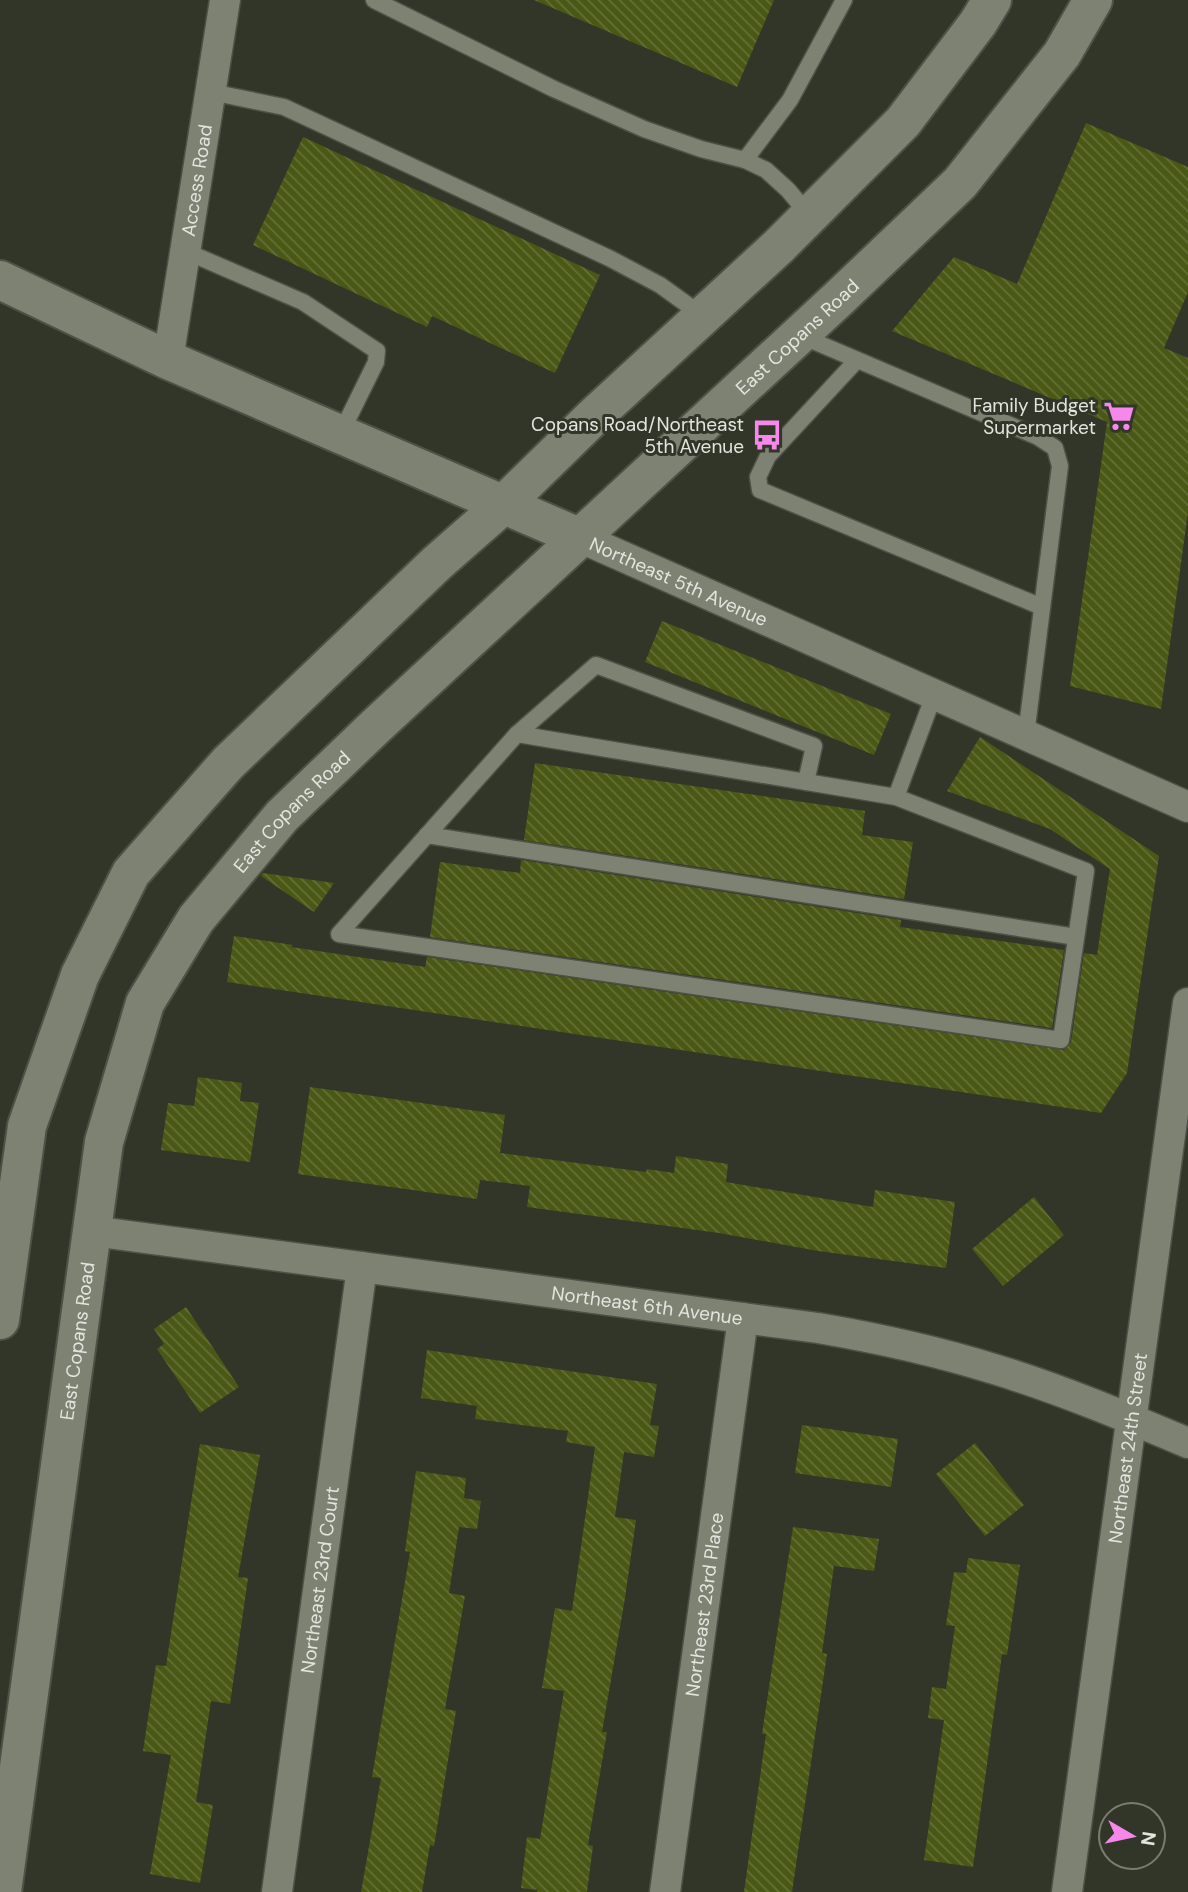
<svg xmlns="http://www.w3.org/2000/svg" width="1188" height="1892" viewBox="0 0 1188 1892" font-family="'DM Sans',sans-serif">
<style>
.building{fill:url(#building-back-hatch)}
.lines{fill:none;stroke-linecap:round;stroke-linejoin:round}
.service-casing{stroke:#4e5146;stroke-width:19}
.minor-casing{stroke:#4e5146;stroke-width:33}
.tertiary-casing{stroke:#4e5146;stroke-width:42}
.secondary-casing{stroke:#4e5146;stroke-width:42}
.service{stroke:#7d8273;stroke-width:16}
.minor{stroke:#7d8273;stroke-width:30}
.tertiary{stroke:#7d8273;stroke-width:38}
.secondary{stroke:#7d8273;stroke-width:38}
.labels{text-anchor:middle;stroke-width:6;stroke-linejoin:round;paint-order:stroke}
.street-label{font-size:19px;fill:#e2e5dd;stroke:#323629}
.poi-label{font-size:19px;fill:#e2e5dd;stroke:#323629;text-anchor:end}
</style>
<defs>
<pattern id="building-back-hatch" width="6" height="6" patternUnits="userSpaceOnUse" patternTransform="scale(1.75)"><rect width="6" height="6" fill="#495814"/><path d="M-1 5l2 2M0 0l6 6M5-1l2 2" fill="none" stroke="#637036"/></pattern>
</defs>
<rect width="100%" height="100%" fill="#323629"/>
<g class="building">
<polygon points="534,0 774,0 737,87"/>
<polygon points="1086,123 1188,167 1188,292 1164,348 1188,358 1188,512 1161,709 1070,686 1107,422 892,331 954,257 1017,284"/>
<polygon points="303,137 600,275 555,373 432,316 427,327 253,245"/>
<polygon points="662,621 891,714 874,755 645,662"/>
<polygon points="980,737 1159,856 1127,1073 1101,1113 227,982 234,936 293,945 291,947 425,967 427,957 1064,1050 1071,1042 1084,953 1097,955 1110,869 1050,829 947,791"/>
<polygon points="535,763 865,811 862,835 913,842 904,899 524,840"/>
<polygon points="521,860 901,920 900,927 1064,950 1052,1028 430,937 440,862 520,873"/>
<polygon points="263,873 334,883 314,912 261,876"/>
<polygon points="198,1077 242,1083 240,1101 259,1103 250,1162 161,1150 168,1103 194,1106"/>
<polygon points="310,1087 505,1115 500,1153 646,1172 647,1169 674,1173 676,1156 728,1164 726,1182 873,1207 875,1190 955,1202 946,1268 818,1251 719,1233 527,1207 530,1186 480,1180 477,1199 298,1174"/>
<polygon points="1034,1197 1064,1235 1003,1286 972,1249"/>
<polygon points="186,1307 239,1387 200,1413 157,1349 164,1344 154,1329"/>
<polygon points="427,1350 657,1384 650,1425 659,1426 654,1457 624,1452 615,1517 636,1520 625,1598 602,1732 607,1732 588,1845 593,1846 587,1892 537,1892 538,1890 521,1888 527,1837 540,1839 564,1691 542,1688 555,1608 572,1611 595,1447 566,1442 568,1431 475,1419 477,1406 421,1398"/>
<polygon points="802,1425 898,1439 891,1487 795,1473"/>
<polygon points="975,1443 1024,1505 985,1536 936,1474"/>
<polygon points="200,1444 260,1455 238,1577 248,1578 230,1704 211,1701 196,1802 213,1805 200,1883 150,1874 171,1755 143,1751 156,1665 166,1666"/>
<polygon points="416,1471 466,1478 464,1498 481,1501 477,1529 459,1527 449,1593 465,1596 445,1709 456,1711 434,1846 430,1845 422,1892 361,1892 381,1778 372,1777 410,1552 405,1551"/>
<polygon points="793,1527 879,1539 874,1571 834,1566 822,1653 827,1654 792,1892 744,1892 766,1734 762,1734"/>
<polygon points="968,1558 1020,1565 1007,1655 1002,1654 973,1867 924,1860 944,1720 928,1718 932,1687 946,1689 955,1626 946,1625 954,1572 966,1573"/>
</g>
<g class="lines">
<g class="service-casing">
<g id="service">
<polyline points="374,0 554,89 644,129 701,149 745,160 766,170 788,190 809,215"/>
<polyline points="211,92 284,107 609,258 660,285 703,316"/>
<polyline points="745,160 790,100 844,0"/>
<polyline points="185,251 303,302 377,351 376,362 340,435"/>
<polyline points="799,335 1038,437 1055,448 1060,466 1026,735"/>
<polyline points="857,360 768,456 758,477 760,490 1042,607"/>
<polyline points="517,734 596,665 814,746 806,782"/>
<polyline points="896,797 517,734 339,934 1061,1040 1086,871 896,797 934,695"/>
<polyline points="427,835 1076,937"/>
</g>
</g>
<g class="minor-casing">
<g id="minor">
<path id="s1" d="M168 360 225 0"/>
<path id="s2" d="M581 538 1188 807"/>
<path id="s3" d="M92 1231 818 1328C877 1338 936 1351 994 1369 1060 1389 1124 1416 1188 1443"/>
<path id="s4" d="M277 1892 362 1267"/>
<path id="s5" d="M665 1892 743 1318"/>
<path id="s6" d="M1067 1892 1188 1003"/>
</g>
</g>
<g class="tertiary-casing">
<polyline id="tertiary" points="0,280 168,360 581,538"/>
</g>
<g class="secondary-casing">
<g id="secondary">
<polyline points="0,1320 27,1126 80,975 131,873 228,763 437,563 503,505 591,419 779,246 903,122 978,23 992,0"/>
<path id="s7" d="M2 1892 104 1142 145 1003 196 919 282 816 376 726 837 300 960 183 1062 54 1093 0"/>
</g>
</g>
<use href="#service" class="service"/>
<use href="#minor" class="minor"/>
<use href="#tertiary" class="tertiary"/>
<use href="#secondary" class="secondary"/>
</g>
<defs>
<g id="supermarket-bare" transform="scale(2.415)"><path d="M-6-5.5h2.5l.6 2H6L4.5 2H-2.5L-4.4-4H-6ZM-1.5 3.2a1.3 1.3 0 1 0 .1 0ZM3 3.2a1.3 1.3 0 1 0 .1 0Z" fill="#f788eb" stroke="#323629" stroke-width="2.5" paint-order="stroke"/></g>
<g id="bus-bare" transform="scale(2.415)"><path d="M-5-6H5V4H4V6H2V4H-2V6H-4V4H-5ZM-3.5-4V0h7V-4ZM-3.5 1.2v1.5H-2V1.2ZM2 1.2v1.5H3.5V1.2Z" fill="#f788eb" stroke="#323629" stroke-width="2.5" paint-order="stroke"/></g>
</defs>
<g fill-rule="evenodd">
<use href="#supermarket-bare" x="1119" y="416"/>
<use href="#bus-bare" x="767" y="435"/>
</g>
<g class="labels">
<g class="street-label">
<text dy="7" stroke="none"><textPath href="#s1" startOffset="182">Access Road</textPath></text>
<text dy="7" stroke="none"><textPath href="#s7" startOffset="1838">East Copans Road</textPath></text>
<text dy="7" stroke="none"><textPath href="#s2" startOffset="107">Northeast 5th Avenue</textPath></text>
<text dy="7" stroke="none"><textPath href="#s7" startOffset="1144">East Copans Road</textPath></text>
<text dy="7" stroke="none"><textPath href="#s3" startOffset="560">Northeast 6th Avenue</textPath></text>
<text dy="7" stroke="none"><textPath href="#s7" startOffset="556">East Copans Road</textPath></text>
<text dy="7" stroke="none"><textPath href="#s6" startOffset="448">Northeast 24th Street</textPath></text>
<text dy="7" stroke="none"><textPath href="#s4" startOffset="315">Northeast 23rd Court</textPath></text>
<text dy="7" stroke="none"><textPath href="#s5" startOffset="290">Northeast 23rd Place</textPath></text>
</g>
<g class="poi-label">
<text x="1096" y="412">Family Budget<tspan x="1096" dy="22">Supermarket</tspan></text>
<text x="744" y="431">Copans Road/Northeast<tspan x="744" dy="22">5th Avenue</tspan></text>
</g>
</g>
<g transform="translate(1132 1836) rotate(99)"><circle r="33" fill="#323629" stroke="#787c71" stroke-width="2"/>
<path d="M0-5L12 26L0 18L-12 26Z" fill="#f788eb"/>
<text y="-10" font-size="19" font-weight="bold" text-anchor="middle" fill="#e2e5dd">N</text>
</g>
</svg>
